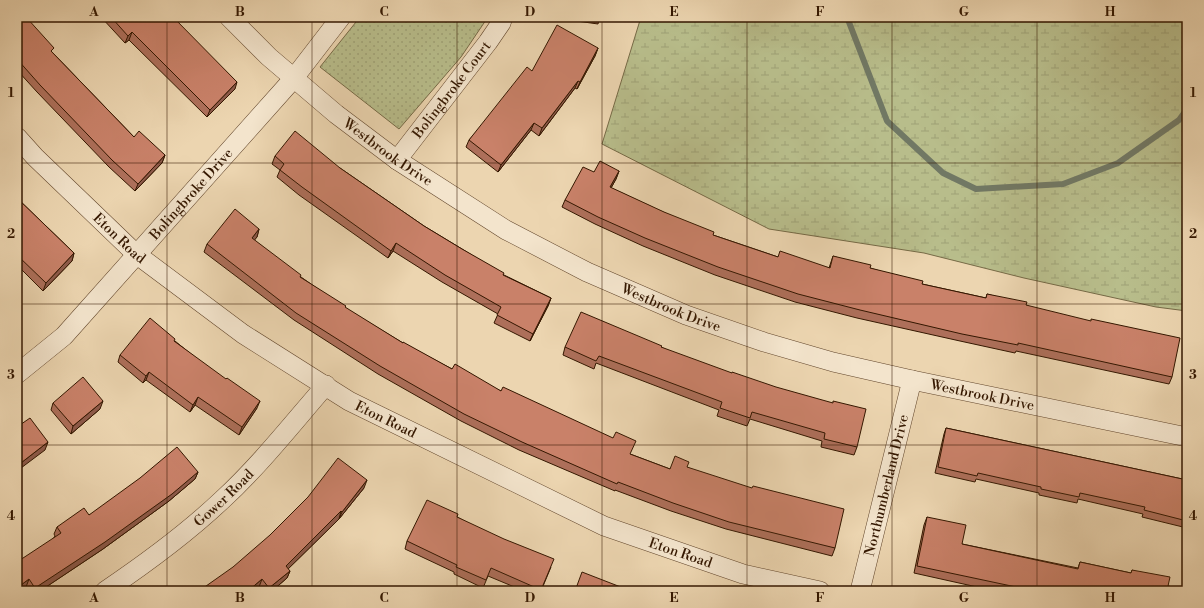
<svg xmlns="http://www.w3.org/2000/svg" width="1204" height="608" viewBox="0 0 1204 608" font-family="'Libre Bodoni',serif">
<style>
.grass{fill:url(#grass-dots);stroke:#766a46}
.wetland{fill:url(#wetland-marsh);stroke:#766a46}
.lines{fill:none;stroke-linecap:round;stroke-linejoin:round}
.stream{stroke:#717864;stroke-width:6}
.minor-casing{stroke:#62462c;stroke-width:20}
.minor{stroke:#f3e4cc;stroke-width:19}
.wall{fill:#ad6f5a;stroke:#341700}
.shaded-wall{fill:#8d5a4a;stroke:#341700}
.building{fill:#c98169;stroke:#341700}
.grid{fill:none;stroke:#341700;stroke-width:1;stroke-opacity:0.55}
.labels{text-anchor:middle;stroke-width:3;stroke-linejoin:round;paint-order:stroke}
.street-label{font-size:14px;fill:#341700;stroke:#f3e4cc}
.neatline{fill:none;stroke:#341700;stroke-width:1.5}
.grid-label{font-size:13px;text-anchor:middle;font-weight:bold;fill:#341700}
</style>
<defs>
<pattern id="grass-dots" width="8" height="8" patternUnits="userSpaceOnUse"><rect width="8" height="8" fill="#b8bd8b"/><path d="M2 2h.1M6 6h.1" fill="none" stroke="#9fa276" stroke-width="1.8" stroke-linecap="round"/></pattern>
<pattern id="wetland-marsh" width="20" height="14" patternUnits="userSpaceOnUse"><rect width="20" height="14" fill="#b8bd8b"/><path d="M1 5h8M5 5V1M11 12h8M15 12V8" fill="none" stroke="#9fa276"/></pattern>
</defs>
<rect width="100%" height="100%" fill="#ecd5b0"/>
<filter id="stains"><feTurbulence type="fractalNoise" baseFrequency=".005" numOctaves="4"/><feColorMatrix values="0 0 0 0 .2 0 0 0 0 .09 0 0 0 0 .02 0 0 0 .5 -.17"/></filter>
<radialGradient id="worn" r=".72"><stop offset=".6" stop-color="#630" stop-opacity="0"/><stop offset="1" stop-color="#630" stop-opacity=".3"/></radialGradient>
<polygon class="grass" points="360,17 488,17 461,57 399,129 320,67"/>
<polygon class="wetland" points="641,17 1187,17 1187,311 1156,307 1024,278 924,253 769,229 602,144"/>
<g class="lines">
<polyline class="stream" points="847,17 887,121 943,173 976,189 1063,184 1118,163 1179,120 1187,109"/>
<g class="minor-casing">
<g id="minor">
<path id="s1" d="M229 17 269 57 336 114 397 160 506 230 587 272 686 315 764 342 833 362 912 380 1187 437"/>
<path id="s2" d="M17 137 35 157 136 254 243 334 349 401 604 526 743 574 820 591"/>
<path id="s3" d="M397 160 488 42 501 23 503 17"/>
<path id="s4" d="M17 374 64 336 294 78 341 17"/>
<path id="s5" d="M105 591C145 564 186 534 222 500 260 465 292 424 326 385"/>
<path id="s6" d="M860 591 912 380"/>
</g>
</g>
<use href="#minor" class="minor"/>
</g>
<g class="wall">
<polygon points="17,17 52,52 134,137 165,155 162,163 135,191 109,167 37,92 17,70"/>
<polygon points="101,17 173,17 235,89 207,117 129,40 125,43"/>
<polygon points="598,48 595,56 577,89 575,88 539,136 531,130 498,172 466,147 469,140 532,71"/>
<polygon points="275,156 340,168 424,226 462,249 504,275 551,298 548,306 530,341 494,323 498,314 442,282 393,251 388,258 299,195 277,177 280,170 272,164"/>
<polygon points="619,171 616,179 611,188 713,235 778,257 829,268 833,256 870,268 922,284 986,298 987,294 1026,305 1172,377 1169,384 1016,351 1015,353 960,341 857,318 795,302 715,275 643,246 595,224 562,207 565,200 594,172"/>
<polygon points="17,198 74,253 72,261 43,291 17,265"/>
<polygon points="259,229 257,237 254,240 301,277 345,308 403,343 452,369 501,391 630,454 670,469 687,467 835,548 832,556 726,529 671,511 615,490 615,491 519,450 461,421 378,374 294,320 204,252 207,244"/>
<polygon points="175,341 257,408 239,435 195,405 190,412 146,380 143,383 118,362 120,355"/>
<polygon points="565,347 661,347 857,447 854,455 821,447 822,441 750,419 747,426 717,416 719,410 596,363 594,369 563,355"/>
<polygon points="53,403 100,409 71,434 51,410"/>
<polygon points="946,428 1187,480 1187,528 1142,517 1143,514 1078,499 1077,503 1039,495 1039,493 976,479 975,482 935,473 944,434"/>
<polygon points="198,472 195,479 169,501 103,549 40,591 29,591 26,587 20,591 17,591 55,536 54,534 57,527 89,515"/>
<polygon points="364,488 339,519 288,569 290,571 287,578 272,591 263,591 259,587 199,591"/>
<polygon points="457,517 551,567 541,591 524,591 488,576 483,588 454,574 454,572 405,549 407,541"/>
<polygon points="927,517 962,544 1078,568 1080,562 1131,573 1132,570 1168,586 1187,591 995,591 914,573 924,525"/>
</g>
<g class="shaded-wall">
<polygon points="557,17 600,17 598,24 556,18"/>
<polygon points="132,32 129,40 125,43 128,36"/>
<polygon points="598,48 595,56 577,89 580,82"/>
<polygon points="578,81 575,88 539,136 542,128"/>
<polygon points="237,82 235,89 207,117 210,110"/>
<polygon points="534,123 531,130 498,172 501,165"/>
<polygon points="165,155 162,163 135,191 138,184"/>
<polygon points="619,171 616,179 607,195 610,187"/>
<polygon points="259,229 257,237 250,246 252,238"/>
<polygon points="396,243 393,251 388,258 391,251"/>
<polygon points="74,253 72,261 43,291 46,283"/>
<polygon points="551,298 548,306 530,341 533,334"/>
<polygon points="149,372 146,380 143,383 146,376"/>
<polygon points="198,397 195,405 190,412 193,405"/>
<polygon points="103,401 100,409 71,434 73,426"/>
<polygon points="260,401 257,408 239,435 242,427"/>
<polygon points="48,442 45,450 17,471 17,466"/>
<polygon points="198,472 195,479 169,501 103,549 40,591 34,591 35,588"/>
<polygon points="367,480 364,488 339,519 342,512"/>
<polygon points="341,511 339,519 283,574 286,566"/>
<polygon points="290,571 287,578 272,591 268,591 269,588"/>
<polygon points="29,579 26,587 20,591 17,591 17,588"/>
<polygon points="262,579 259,587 254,591 248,591"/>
</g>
<g class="building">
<polygon points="17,17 26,17 54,48 51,51 134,137 139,131 165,155 138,184 112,160 40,85 17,59"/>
<polygon points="111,17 173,17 237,82 210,110 132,32 128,36"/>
<polygon points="557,25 598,48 580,82 578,81 542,128 534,123 501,165 469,140 527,67 532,71"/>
<polygon points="295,131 340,168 424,226 462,249 504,273 503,275 551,298 533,334 497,315 501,307 445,275 396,243 391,251 302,187 280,170 284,164 275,156"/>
<polygon points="600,161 619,171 610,187 664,212 714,232 713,235 778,257 780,251 830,268 833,256 871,265 870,268 923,281 922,284 986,298 987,294 1027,302 1026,305 1091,321 1091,319 1180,338 1172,377 1018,343 1018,345 962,334 860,310 798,294 718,267 645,238 598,217 565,200 583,167 594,172"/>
<polygon points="17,198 74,253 46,283 17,255"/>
<polygon points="235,209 259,229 252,238 301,275 300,277 346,306 345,307 403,343 403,342 452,369 455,364 501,391 503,387 613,438 616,432 636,441 630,454 670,469 675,456 689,462 687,467 752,488 753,486 844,509 835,548 729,522 673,503 618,482 617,484 522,442 464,414 380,366 296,313 207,244"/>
<polygon points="581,312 662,346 661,347 732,373 732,372 776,387 833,403 833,401 866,409 857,447 824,439 825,433 752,412 750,418 720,408 722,402 599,356 596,361 565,347"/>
<polygon points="150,318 175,339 174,341 226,379 227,378 260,401 242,427 198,397 193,405 149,372 146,376 120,355"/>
<polygon points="83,377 103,401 73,426 53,403"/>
<polygon points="30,418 48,442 17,466 17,427"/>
<polygon points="946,428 1187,480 1187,521 1144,510 1145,507 1080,493 1079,497 1041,489 1041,487 978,473 977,476 938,467"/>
<polygon points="177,447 198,472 172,494 105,542 35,588 29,579 17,588 17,562 61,533 57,527 84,508 89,515 140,478"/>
<polygon points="338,458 367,480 342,512 341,511 286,566 290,571 269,588 262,579 248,591 199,591 233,567 270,535 308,497"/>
<polygon points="427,500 458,514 457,517 504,539 554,559 541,590 491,568 486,580 456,567 457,565 407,541"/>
<polygon points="927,517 966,525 962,544 1078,569 1080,562 1131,573 1132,570 1170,577 1168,586 1187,590 1187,591 1035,591 917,566"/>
<polygon points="582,572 631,591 575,591"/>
</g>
<path class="grid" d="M167 17V591M312 17V591M457 17V591M602 17V591M747 17V591M892 17V591M1037 17V591M17 163H1187M17 304H1187M17 445H1187"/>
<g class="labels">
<g class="street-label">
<text dy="5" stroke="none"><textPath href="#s3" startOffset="89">Bolingbroke Court</textPath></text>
<text dy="5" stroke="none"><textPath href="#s1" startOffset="209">Westbrook Drive</textPath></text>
<text dy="5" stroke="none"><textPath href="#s4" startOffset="251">Bolingbroke Drive</textPath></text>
<text dy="5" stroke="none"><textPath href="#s2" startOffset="144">Eton Road</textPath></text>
<text dy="5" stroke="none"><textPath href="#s1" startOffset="533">Westbrook Drive</textPath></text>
<text dy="5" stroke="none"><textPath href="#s1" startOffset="857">Westbrook Drive</textPath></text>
<text dy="5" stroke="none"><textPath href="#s2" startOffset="467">Eton Road</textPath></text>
<text dy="5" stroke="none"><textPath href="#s6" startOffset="109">Northumberland Drive</textPath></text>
<text dy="5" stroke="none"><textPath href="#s5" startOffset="151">Gower Road</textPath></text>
<text dy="5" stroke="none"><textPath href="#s2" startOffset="791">Eton Road</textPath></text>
</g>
</g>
<rect width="1204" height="608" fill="none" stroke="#ecd5b0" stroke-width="44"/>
<rect x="22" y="22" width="1160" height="564" class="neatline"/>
<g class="grid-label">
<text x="94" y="16">A</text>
<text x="240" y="16">B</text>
<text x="384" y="16">C</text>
<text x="530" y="16">D</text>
<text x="674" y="16">E</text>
<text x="820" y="16">F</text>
<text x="964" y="16">G</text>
<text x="1110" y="16">H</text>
<text x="11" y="97">1</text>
<text x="1193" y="97">1</text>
<text x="11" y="238">2</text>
<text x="1193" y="238">2</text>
<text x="11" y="379">3</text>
<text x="1193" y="379">3</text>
<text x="11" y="520">4</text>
<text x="1193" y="520">4</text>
<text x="94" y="602">A</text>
<text x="240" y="602">B</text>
<text x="384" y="602">C</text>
<text x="530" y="602">D</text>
<text x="674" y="602">E</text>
<text x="820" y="602">F</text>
<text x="964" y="602">G</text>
<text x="1110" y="602">H</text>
</g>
<rect width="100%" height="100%" filter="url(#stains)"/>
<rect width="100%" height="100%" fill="url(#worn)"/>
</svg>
